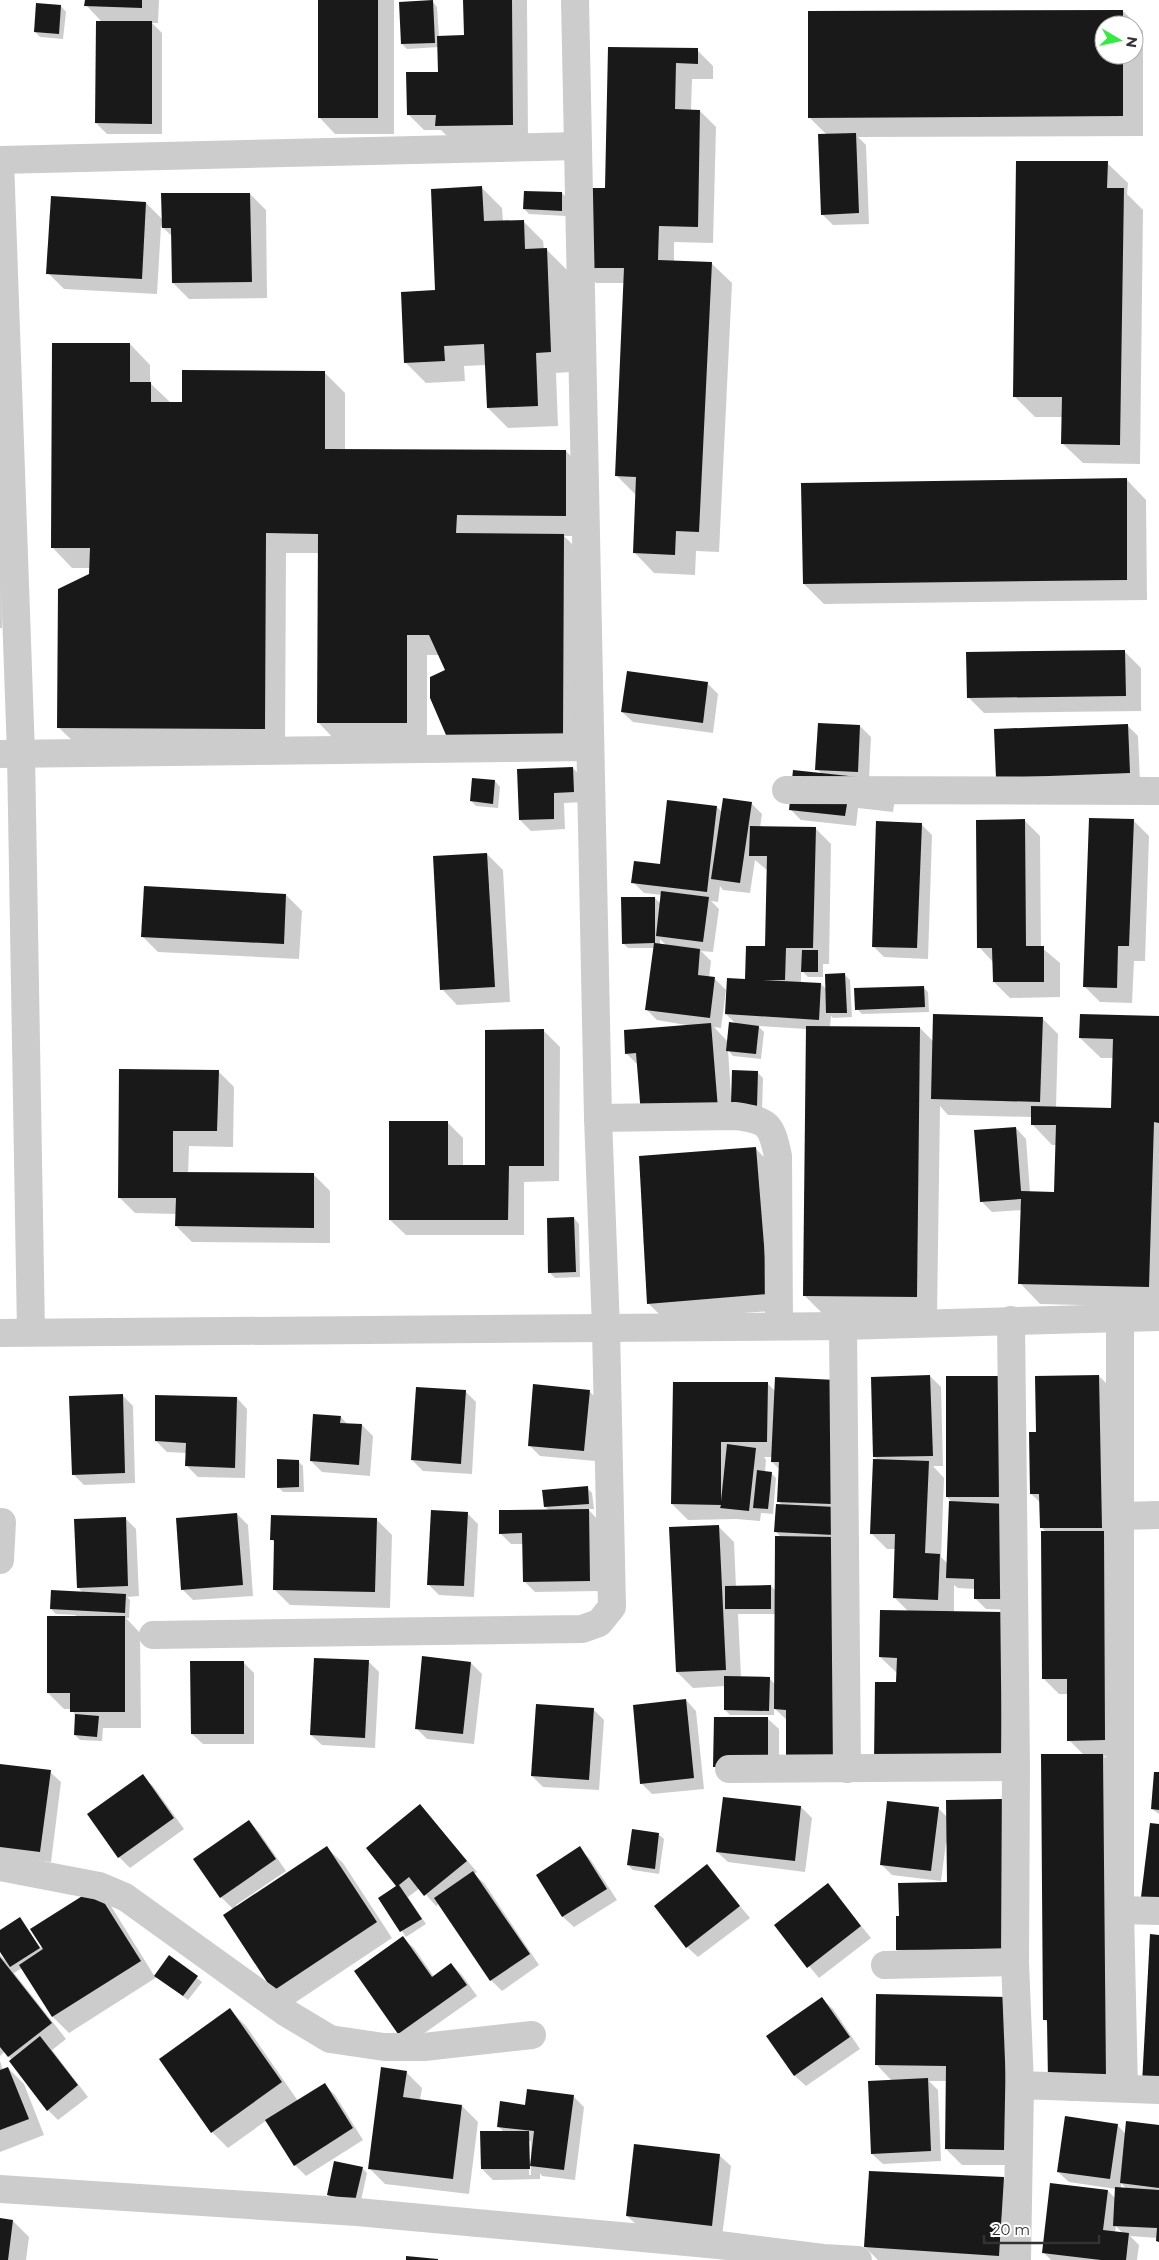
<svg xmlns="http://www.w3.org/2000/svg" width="1159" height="2260" viewBox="0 0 1159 2260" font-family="Montserrat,sans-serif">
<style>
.shadow{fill:#0003;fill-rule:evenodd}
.building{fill:#191919}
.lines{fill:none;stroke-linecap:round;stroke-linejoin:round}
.street{stroke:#ccc;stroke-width:28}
</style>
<rect width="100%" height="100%" fill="#fff"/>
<g class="shadow">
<polygon points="86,0 159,0 158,23 152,23 162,33 162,134 107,134 96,123 102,22 86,5"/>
<polygon points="320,0 394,0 394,134 335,134 320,118"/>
<polygon points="465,0 527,0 528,140 452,141 441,130 424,130 408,114 439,73 439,47 407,49 402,44 432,1 437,7 439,37 465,36"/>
<polygon points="61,6 66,12 63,39 40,37 35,32"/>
<path d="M1123 11 1143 31V136L858 137 866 145 869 224 833 225 822 214 827 135 809 117ZM1104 25H1134V55H1104Z"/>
<polygon points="610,48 697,50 713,66 713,79 692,79 691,110 700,111 716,127 713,243 674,242 674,261 711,263 732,283 719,552 696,551 695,575 654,573 634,552 637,496 616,475 625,283 596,283 580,267 607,189"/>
<polygon points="1107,163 1128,183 1127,194 1143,210 1140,464 1083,463 1062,443 1063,417 1035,417 1014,396"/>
<polygon points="482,188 502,208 503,222 523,221 543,241 544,250 546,249 567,270 571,372 556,373 558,426 508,428 488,408 486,365 464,366 465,381 426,383 405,362"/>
<polygon points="562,193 567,198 566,216 529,214 524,209"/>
<polygon points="250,194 266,210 267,298 189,299 173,283 173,237 161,226 157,294 64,289 48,273 146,203 163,220"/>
<polygon points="130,344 150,365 150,383 171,403 183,404 325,373 345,393 345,450 566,451 586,472 586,536 564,536 584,556 582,755 447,671 440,655 427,655 427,743 338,743 318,722 319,553 286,553 285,749 79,747 58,727 91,568 72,568 52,547"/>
<polygon points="0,375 2,628 0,628"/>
<polygon points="1126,479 1146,500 1147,600 824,604 804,584"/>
<polygon points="1125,652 1141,668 1141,711 984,713 968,697"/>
<polygon points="707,683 718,694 713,733 633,722 622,712"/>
<polygon points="1127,725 1138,736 1140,783 997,778"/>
<polygon points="860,726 871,737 869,779 896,792 893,812 858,808 856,826 801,820 790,809 822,774 817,769"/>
<polygon points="573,768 583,779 584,802 564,803 565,829 531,831 520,820"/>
<polygon points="495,781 500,787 498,808 476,806 471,801"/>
<path d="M751 803 762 814 760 828H815L831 844 829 964H823V977H808L801 970V983L821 984 827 990 844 974 850 980 852 1017 833 1018 831 1016 830 1027 920 1028 934 1042 1042 1018 1058 1034 1056 1107 1113 1109 1114 1058H1101L1080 1038 1159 1017V1307L1040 1304 1020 1283 1022 1210 992 1212 981 1201 1016 1128 1026 1139 1030 1192 1055 1193 1057 1145H1052L1032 1124V1117L948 1115 940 1106 937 1317 825 1316 805 1296 807 1029 758 1026 764 1032 761 1059 733 1056 728 1050 731 1096 758 1073 763 1078 762 1111 733 1125 638 1065 626 1053 692 1026 657 1020 646 1009 654 948H628L623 943 655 898 661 904 662 895 644 893 633 882 661 865 717 807 722 812ZM755 860 768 871 767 947 726 1014 736 1024 728 1042 714 1027 721 1028 726 990 715 979 709 978 711 961 701 951 713 952 719 909 711 901 718 902 720 886 723 890 750 893ZM660 939 667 946 660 945Z"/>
<polygon points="1024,820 1040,836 1041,947 1060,963 1060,997 1010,998 994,982 993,962 979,947"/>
<polygon points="1133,820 1149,836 1145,961 1134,961 1132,1003 1100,1002 1084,986"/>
<polygon points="921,824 932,835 928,959 884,957 873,946"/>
<polygon points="487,854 503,870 510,1002 457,1005 442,989"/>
<polygon points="286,895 302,911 299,959 158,952 142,936"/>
<polygon points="923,987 928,992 929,1012 862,1014 857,1009"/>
<polygon points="544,1031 560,1047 559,1181 524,1182 524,1235 406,1235 390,1220 447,1122 463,1138 463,1166 486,1166"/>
<polygon points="218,1071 234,1087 233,1147 189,1146 188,1174 314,1175 330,1191 330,1243 192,1242 176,1226 177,1214 135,1213 119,1197"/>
<polygon points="756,1149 772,1165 784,1310 664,1319 648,1303 643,1235"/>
<polygon points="574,1218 579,1224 580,1277 555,1278 550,1273"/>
<polygon points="930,1376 941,1387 943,1466 933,1466 944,1478 941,1557 948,1564 953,1503 947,1497 998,1377 1012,1610 986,1609 975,1598 975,1589 958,1588 954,1585 954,1612 1003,1613 1017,1773 897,1683 897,1673 880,1657 908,1611 894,1597 896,1549 887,1549 871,1533 878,1460 874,1457"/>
<polygon points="1099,1376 1115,1392 1120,1756 1104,1756 1123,1775 1126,2100 1069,2101 1049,2081 1048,2023 1044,2019 1084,1755 1069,1740 1068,1694 1059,1694 1043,1678 1046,1532 1042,1528 1041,1503 1031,1494 1037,1434"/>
<path d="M836 1381 848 1777 774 1708V1715H730L725 1710V1686L693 1688 677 1672 718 1526 734 1542 736 1587 771 1586 776 1591 781 1537 776 1532 783 1506 779 1502 780 1470 772 1462V1457H764L766 1460 765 1472 771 1473 776 1478 773 1514 761 1513 760 1521 736 1519 688 1520 672 1504 674 1383H767L775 1391ZM738 1614H776L775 1684 769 1678 741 1677Z"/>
<polygon points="465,1391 476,1402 472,1474 423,1471 412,1460"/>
<polygon points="589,1391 600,1402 595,1461 540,1456 529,1445"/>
<polygon points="122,1395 133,1406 135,1483 84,1485 73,1474"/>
<polygon points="237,1398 247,1409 245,1478 198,1477 187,1466 187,1453 167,1452 156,1441"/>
<polygon points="341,1417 348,1425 362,1425 373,1436 370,1476 322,1472 311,1461"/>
<polygon points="298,1461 303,1466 304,1492 283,1492 278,1487"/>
<polygon points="587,1488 592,1493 594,1509 588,1509 599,1521 600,1591 535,1592 524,1581 523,1544 511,1544 500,1533 549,1510 545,1507"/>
<polygon points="467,1513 478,1524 474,1597 439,1595 428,1584"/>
<polygon points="237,1514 248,1525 253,1596 193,1600 182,1589"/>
<polygon points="125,1518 136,1529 139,1596 127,1597 130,1600 129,1618 126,1618 140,1633 141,1728 103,1728 102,1741 80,1740 75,1735 76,1717 72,1709 64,1709 48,1693 76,1615 56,1614 51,1609 83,1593 78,1587"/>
<polygon points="376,1519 392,1535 390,1608 290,1605 274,1589 275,1543 271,1539"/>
<polygon points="368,1661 379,1672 375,1748 322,1745 311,1735"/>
<polygon points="243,1662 254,1673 254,1744 203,1744 192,1734"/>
<polygon points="471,1663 482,1674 474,1744 427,1739 416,1728"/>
<polygon points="686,1700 696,1711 704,1789 652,1794 642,1784"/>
<polygon points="593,1709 604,1720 599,1790 543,1787 532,1776"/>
<polygon points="768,1719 779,1729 779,1777 725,1777 714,1766"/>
<polygon points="0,1765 50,1772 61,1782 51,1862 0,1856"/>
<polygon points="1159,1773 1159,1814 1152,1809"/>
<polygon points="142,1776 153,1786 184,1829 130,1868 119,1857 89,1814"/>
<polygon points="724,1798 801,1807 812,1818 805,1872 728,1862 717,1852"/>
<polygon points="420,1805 477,1872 474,1874 484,1883 539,1965 502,1991 491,1980 439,1903 436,1906 420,1888 408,1897 426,1924 406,1937 380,1898 399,1887 367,1848"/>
<polygon points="938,1808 947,1817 1020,1965 913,1966 897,1950 948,1884 948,1843 946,1843 941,1881 892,1875 881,1864"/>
<polygon points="249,1821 259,1832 286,1871 236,1905 237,1907 327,1848 343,1863 392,1938 290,2006 274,1990 234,1910 221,1897 195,1859"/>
<polygon points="658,1834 664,1839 659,1874 633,1870 628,1865"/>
<polygon points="579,1848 590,1859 617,1900 574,1927 563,1917 537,1875"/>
<polygon points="707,1866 750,1918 698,1957 687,1947"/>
<polygon points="828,1885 871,1938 819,1978 775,1925"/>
<polygon points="95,1890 111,1906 155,1977 170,1957 202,1982 188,2000 157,1977 69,2033 53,2017 22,1968 14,1973 66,2039 52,2050 88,2097 58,2120 48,2110 5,2051 0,2056 0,1955 6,1961 0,1949 0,1932 20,1919 41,1948"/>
<polygon points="403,1938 414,1948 434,1977 451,1964 462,1975 477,1996 409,2044 399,2033"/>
<polygon points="1006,1998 1020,2165 962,2165 946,2149 947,2081 929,2081 938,2090 941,2161 883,2164 872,2154 892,2081 876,2064"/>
<polygon points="822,1999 833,2009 860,2049 806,2086 795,2076 768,2037"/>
<polygon points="230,2010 246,2026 298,2101 324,2084 335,2095 363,2140 306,2176 295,2165 267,2120 228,2148 212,2132"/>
<polygon points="0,2061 3,2070 8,2068 24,2084 44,2135 0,2152"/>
<polygon points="406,2072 422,2088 420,2100 462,2106 478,2122 469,2194 385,2184 369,2168"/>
<path d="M573 2096 584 2107 575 2180 542 2176 540 2173V2179L493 2180 482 2169 504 2132 498 2126 526 2106ZM528 2141H531V2175H529Z"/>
<path d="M1117 2125 1126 2134 1159 2126V2242L1158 2238 1130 2236 1139 2245 1137 2260H1051L1043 2252 1051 2184 1108 2191 1116 2199V2189L1069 2182 1058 2172ZM1121 2183 1128 2190 1121 2189ZM1116 2226 1123 2234 1115 2233Z"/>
<polygon points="635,2145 720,2156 731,2166 722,2237 638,2226 627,2216"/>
<polygon points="362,2168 367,2173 360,2205 333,2200 328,2195"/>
<polygon points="1003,2178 1019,2194 1015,2260 878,2260 865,2247"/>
<polygon points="0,2219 13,2221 29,2237 26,2260 0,2260"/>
</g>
<g class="building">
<polygon points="85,0 142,0 142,8 84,6"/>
<rect x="318" y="0" width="60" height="118"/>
<polygon points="433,0 435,43 401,44 399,2"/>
<polygon points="463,0 512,0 513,125 435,126 436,115 407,115 406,72 438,72 437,36 464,35"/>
<polygon points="36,3 61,5 59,34 34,32"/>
<polygon points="1123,10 1123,25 1104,25 1104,55 1123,55 1123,116 808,118 808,11"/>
<polygon points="96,21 152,21 152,124 95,123"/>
<polygon points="608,47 698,48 698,64 676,63 675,109 700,110 698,227 659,226 658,260 712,262 699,532 676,531 675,555 633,553 636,477 615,476 624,268 579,268 581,188 605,188"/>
<polygon points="856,133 859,213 821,215 818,134"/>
<polygon points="1016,161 1108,161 1107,188 1124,188 1120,445 1061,444 1062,397 1013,397"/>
<polygon points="482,186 484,221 524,220 525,249 547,248 551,352 536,353 538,406 487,408 484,344 444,346 445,361 404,363 401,292 435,290 431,189"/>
<polygon points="524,191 562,192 562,211 523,209"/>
<polygon points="161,193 250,193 252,282 172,283 171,228 162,228"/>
<polygon points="51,196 146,202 142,279 46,274"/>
<polygon points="52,343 130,343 130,382 151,382 151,402 182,402 182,370 325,371 325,449 566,450 566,516 457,515 456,533 564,534 563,735 446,735 430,698 430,677 445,670 429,635 407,635 407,723 317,723 318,534 266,533 265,729 57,728 58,589 89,574 90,548 51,548"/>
<polygon points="1127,478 1127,580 803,584 801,483"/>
<polygon points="1125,650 1126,696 967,698 966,652"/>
<polygon points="627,671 708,682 703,723 621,712"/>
<polygon points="818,723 860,725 858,772 815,770"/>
<polygon points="1128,724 1130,773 996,778 994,729"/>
<polygon points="573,767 574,792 554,793 554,819 519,820 517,769"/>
<polygon points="793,770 886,780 848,798 845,816 789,810"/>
<polygon points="472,778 495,780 493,804 470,801"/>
<polygon points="723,798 752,802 740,883 711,879"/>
<polygon points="667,800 717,806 707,892 631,883 634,861 660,864"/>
<polygon points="1089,818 1134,819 1129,946 1118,946 1117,988 1083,987"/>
<polygon points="1025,819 1026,946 1044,946 1044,982 993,982 992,948 977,948 976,820"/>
<polygon points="876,821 922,823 917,948 872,947"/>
<polygon points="750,826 816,827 813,948 786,948 785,980 763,980 821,983 819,1020 725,1014 727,978 745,979 746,946 765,946 767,856 749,856"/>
<polygon points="487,853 495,987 440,990 433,856"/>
<polygon points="144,886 286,894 284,944 141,937"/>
<polygon points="661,891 709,897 703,942 656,936"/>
<polygon points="621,897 655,897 655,943 700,949 698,975 715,977 710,1018 645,1010 654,943 622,944"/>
<polygon points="802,950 818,950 818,972 801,972"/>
<polygon points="845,973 847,1013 826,1013 825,974"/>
<polygon points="924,986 925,1007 855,1010 854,988"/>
<polygon points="933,1014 1043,1017 1040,1102 931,1099"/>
<polygon points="1080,1014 1159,1016 1159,1123 1154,1122 1149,1287 1018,1284 1021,1199 980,1202 974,1130 1016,1127 1021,1191 1054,1192 1056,1125 1031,1125 1031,1106 1111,1108 1113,1039 1079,1038"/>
<polygon points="729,1022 759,1026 756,1054 726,1051"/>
<polygon points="711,1023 718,1109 641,1115 636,1053 625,1054 624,1030"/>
<polygon points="806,1026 920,1027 917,1297 803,1296"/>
<polygon points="544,1029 544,1166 509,1166 508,1220 389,1220 389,1121 448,1121 448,1165 485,1165 485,1030"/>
<polygon points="119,1069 219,1070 217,1131 173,1131 173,1172 314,1173 314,1228 175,1226 176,1198 118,1198"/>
<polygon points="732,1070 758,1071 757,1106 731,1105"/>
<polygon points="756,1147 768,1294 647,1304 639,1156"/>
<polygon points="574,1217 576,1272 548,1273 547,1218"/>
<polygon points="930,1375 933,1456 873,1457 871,1377"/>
<polygon points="1099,1375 1102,1528 1040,1528 1039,1494 1030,1494 1029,1432 1036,1432 1035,1376"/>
<rect x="946" y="1376" width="53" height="121"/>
<polygon points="775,1377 836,1380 831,1504 777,1502 779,1462 771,1462"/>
<polygon points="673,1382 768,1382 767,1442 721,1442 721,1501 727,1444 756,1448 749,1511 720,1508 721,1505 671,1504"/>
<polygon points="533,1384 590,1390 584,1451 528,1446"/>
<polygon points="416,1387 466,1390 461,1464 411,1460"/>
<polygon points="123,1394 125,1473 72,1475 69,1396"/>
<polygon points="155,1395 237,1397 235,1468 185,1466 186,1443 155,1441"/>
<polygon points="313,1414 341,1416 340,1423 362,1424 359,1465 310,1461"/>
<polygon points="277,1459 299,1460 299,1487 277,1488"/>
<polygon points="873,1459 929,1461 925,1553 940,1554 938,1600 893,1598 895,1534 870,1534"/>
<polygon points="757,1470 772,1472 768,1509 753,1508"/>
<polygon points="588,1486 589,1504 544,1507 542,1490"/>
<polygon points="949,1501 1006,1504 1002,1599 974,1599 974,1579 946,1578"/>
<polygon points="776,1504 835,1507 834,1535 774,1532"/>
<polygon points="589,1509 590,1581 523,1582 522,1533 499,1534 499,1510"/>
<polygon points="431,1510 468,1512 464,1586 427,1585"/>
<polygon points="237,1513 243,1585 181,1590 176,1518"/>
<polygon points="271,1515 377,1518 375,1592 273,1590 274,1540 270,1540"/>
<polygon points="126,1517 128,1586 77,1588 74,1519"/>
<polygon points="719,1525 726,1670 676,1672 669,1527"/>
<polygon points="1041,1531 1104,1531 1105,1740 1067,1741 1067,1679 1042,1679"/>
<polygon points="775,1536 835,1537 833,1762 786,1761 786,1710 774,1709"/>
<polygon points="771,1585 771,1609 725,1609 725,1586"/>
<polygon points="51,1590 126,1594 125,1613 50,1609"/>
<polygon points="880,1610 1003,1612 1001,1758 874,1761 875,1682 896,1682 897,1658 879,1657"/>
<polygon points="47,1616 125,1616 125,1712 70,1712 70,1693 47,1693"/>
<polygon points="422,1656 471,1662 463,1734 415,1729"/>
<polygon points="314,1658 369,1660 365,1738 310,1735"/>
<polygon points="190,1661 244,1661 244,1734 191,1734"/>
<polygon points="724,1676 770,1677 769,1711 724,1710"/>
<polygon points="686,1699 694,1778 640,1784 633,1705"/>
<polygon points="536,1704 594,1708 589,1780 531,1776"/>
<polygon points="75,1714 99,1716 97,1737 74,1735"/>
<polygon points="714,1717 768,1717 768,1767 713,1767"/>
<polygon points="1041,1754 1103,1754 1106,2080 1048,2081 1047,2020 1043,2020"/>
<polygon points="0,1764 51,1770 40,1852 0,1847"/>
<polygon points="1154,1772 1159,1772 1159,1810 1151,1809"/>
<polygon points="143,1774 174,1818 118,1858 87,1814"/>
<polygon points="723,1797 801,1806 795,1861 716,1852"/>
<polygon points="1003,1799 1005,1949 896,1950 896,1916 899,1916 898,1883 947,1882 946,1800"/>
<polygon points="887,1801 939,1807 931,1871 880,1865"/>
<polygon points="420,1804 467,1861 424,1896 409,1877 399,1885 422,1919 400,1932 378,1898 396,1886 366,1848"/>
<polygon points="249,1820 276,1859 220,1898 193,1859"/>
<polygon points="1150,1823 1159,1824 1159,1899 1141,1897"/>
<polygon points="632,1829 659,1833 655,1869 627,1865"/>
<polygon points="327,1846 377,1922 273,1991 223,1915"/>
<polygon points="580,1846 607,1889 562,1917 536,1875"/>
<polygon points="707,1864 740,1906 686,1948 654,1906"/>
<polygon points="473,1871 530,1954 490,1981 434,1898"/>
<polygon points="828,1883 861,1926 807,1968 774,1925"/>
<polygon points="95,1888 141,1961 52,2017 19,1965 43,1949 30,1929"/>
<polygon points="20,1917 40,1948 10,1967 0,1952 0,1930"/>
<polygon points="1150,1934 1159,1935 1159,2085 1142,2084"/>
<polygon points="403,1936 432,1977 451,1963 467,1985 398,2034 354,1971"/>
<polygon points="169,1955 198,1976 183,1996 154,1976"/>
<polygon points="0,1957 52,2023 8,2057 0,2047"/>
<polygon points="876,1994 1007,1997 1004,2150 945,2149 946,2066 875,2065"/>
<polygon points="822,1997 850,2037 794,2076 766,2036"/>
<polygon points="230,2008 282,2082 211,2133 159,2059"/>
<polygon points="40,2036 78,2085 47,2111 9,2061"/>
<polygon points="8,2067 29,2119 0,2130 0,2070"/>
<polygon points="381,2067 407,2071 403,2097 462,2105 453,2179 368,2169"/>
<polygon points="928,2078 931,2151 871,2154 868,2081"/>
<polygon points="325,2083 353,2128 294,2166 265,2120"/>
<polygon points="527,2089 574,2095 564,2170 530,2166 534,2131 497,2127 500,2101 525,2105"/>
<polygon points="1065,2116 1118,2124 1110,2179 1057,2172"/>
<polygon points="1126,2121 1159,2125 1159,2188 1120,2183"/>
<polygon points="480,2131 529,2131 530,2169 481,2169"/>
<polygon points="634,2144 720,2154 712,2226 626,2216"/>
<polygon points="334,2161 363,2167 355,2201 327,2195"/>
<polygon points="869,2171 1004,2177 999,2256 864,2247"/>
<polygon points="1050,2183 1108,2190 1103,2230 1129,2233 1126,2260 1101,2260 1042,2253"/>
<polygon points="1115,2187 1159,2190 1159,2242 1156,2241 1157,2228 1113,2226"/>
<polygon points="0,2218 13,2220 8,2260 0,2260"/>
<polygon points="406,2256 438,2259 438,2260 406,2260"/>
</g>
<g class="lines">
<g class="street">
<polyline points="0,754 590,747"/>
<polyline points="786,790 1159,791"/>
<path d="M598 1118 736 1116C769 1121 771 1124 778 1156L779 1326"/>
<polyline points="1120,1317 1120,1910 1124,2088"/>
<polyline points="1011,1320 1016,1767 1015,1962 1020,2085"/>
<polyline points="843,1326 847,1769"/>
<polyline points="31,1332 21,754 0,160 578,146"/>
<polyline points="0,1333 843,1326 1159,1317"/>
<polyline points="1121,1516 1159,1515"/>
<polyline points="0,1560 2,1522"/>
<polyline points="153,1635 582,1629 599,1623 612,1607 606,1328 598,1118 575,0"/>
<polyline points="729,1769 1016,1767"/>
<polyline points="0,1867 99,1886 125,1897 285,2012 330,2039 384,2047 424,2047 532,2035"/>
<polyline points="1120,1910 1159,1911"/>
<polyline points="885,1965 1015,1962"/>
<polyline points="0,2189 357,2212 719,2245 823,2258 858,2260"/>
<polyline points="1017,2260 1020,2085 1159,2090"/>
</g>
</g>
<g transform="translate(1119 40) rotate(99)"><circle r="24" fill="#ffffff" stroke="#adadad"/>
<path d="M0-4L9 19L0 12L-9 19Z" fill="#33eb3e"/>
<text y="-8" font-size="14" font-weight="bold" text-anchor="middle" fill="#323232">N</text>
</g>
<path d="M984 2235v8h115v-8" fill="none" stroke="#323232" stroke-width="2.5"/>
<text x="992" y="2235" font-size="15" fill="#323232" stroke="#ffffff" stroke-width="4" paint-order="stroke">20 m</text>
</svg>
